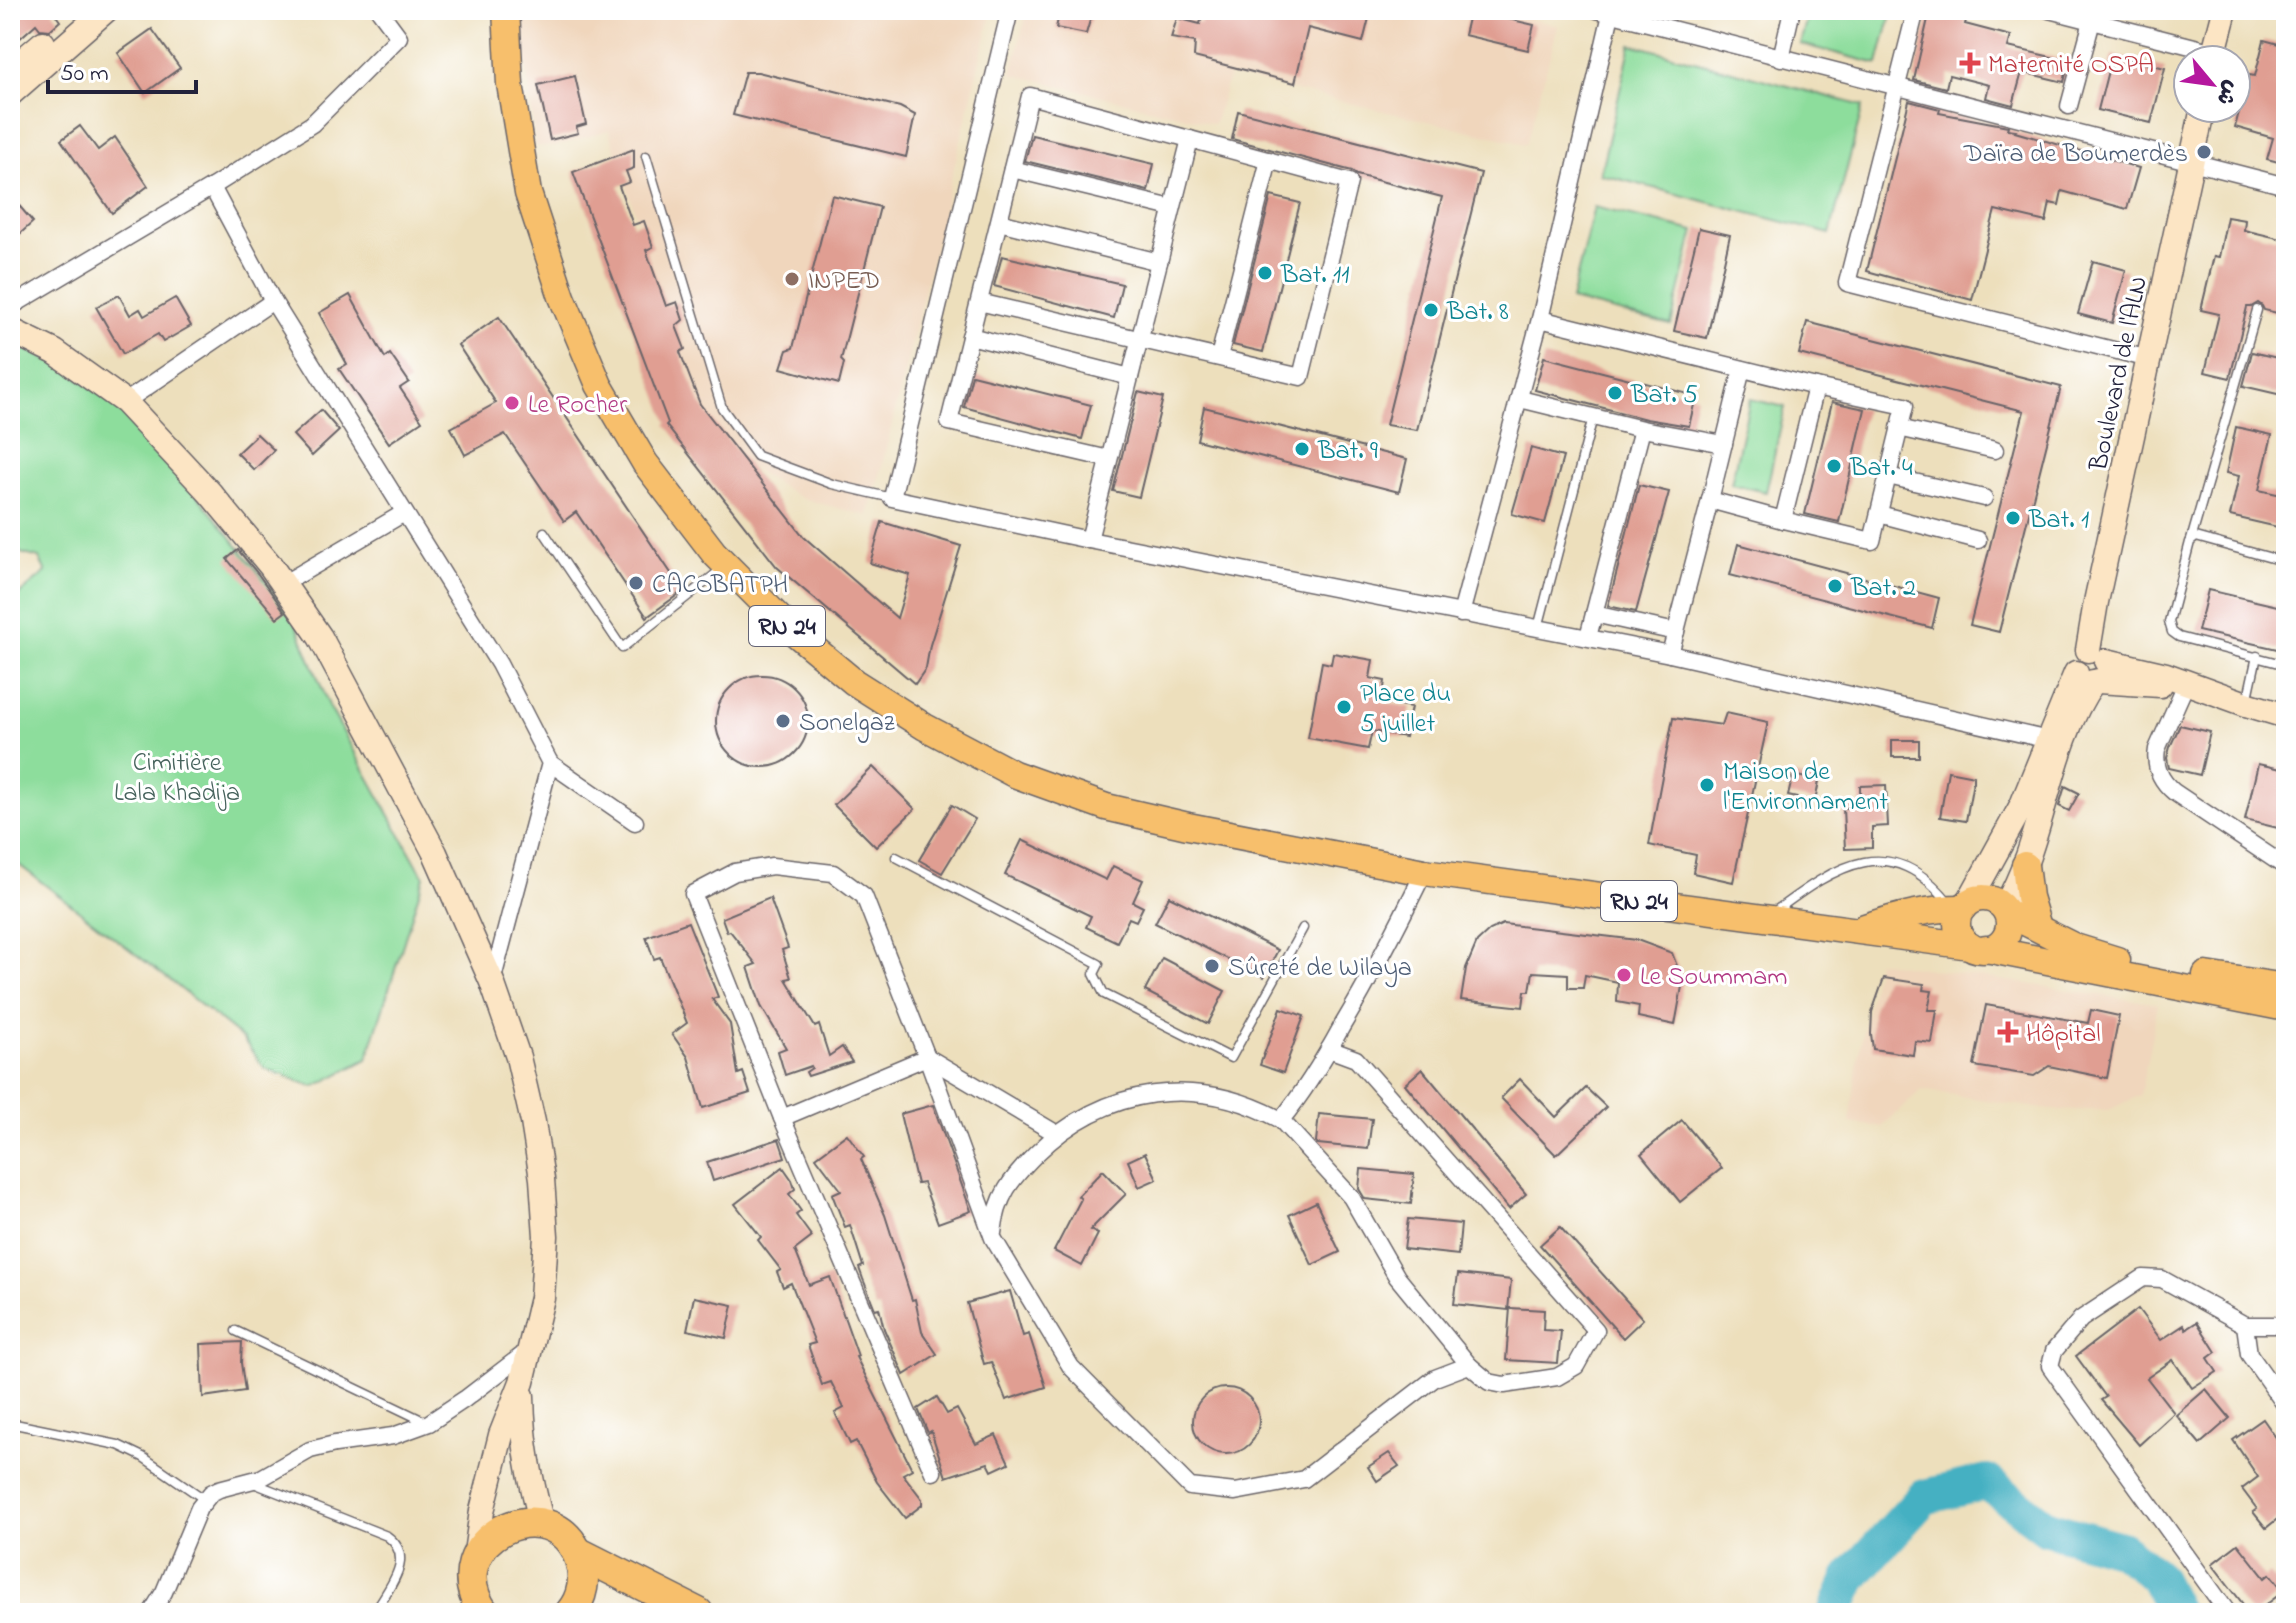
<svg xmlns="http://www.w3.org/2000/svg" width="2296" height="1623" viewBox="0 0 2296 1623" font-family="'Indie Flower','Playpen Sans Arabic',sans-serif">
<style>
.built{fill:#f0d6bc}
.green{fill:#8ddd9c;stroke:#58806c;stroke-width:2}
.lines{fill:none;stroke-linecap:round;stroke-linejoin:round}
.river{stroke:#44b0c2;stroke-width:36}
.building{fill:#e09e92}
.lane-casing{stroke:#696468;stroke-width:11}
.street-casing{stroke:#696468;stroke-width:19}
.secondary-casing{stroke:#696468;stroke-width:27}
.primary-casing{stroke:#696468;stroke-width:29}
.highway-casing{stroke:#696468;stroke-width:33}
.lane{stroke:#fff;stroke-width:8}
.street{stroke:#fff;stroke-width:16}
.secondary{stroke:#fce5c4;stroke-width:24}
.primary{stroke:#f7bf6c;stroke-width:26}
.highway{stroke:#f7bf6c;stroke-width:30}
.health-dot{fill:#e0444e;stroke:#fff;stroke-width:3}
.service-dot{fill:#5c6f8a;stroke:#fff;stroke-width:3}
.culture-dot{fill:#0f9aa8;stroke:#fff;stroke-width:3}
.education-dot{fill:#8d6e63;stroke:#fff;stroke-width:3}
.hotel-dot{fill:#d1479c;stroke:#fff;stroke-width:3}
.labels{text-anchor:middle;stroke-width:6;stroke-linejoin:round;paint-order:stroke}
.shield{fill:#fff;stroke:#646476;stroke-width:2}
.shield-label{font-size:24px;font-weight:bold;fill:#22223b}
.health-label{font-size:26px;fill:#be3a42;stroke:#fff;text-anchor:start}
.service-label{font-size:26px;fill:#4e5e75;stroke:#fff;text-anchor:start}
.culture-label{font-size:26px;fill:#0d838f;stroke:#fff;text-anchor:start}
.education-label{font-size:26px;fill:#785e54;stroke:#fff;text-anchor:start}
.street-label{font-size:26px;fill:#22223b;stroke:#fff}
.hotel-label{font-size:26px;fill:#b23c85;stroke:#fff;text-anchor:start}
.park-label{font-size:26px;fill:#47635d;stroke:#fff}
</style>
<rect width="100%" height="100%" fill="#fff"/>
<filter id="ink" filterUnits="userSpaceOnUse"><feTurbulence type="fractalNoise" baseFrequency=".0125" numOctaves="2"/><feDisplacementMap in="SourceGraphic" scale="16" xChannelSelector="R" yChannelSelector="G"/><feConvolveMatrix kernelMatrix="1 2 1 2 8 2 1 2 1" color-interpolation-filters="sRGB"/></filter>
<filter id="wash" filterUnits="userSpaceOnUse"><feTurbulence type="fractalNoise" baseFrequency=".006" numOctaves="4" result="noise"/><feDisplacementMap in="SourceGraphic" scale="32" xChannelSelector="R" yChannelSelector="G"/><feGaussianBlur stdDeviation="1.8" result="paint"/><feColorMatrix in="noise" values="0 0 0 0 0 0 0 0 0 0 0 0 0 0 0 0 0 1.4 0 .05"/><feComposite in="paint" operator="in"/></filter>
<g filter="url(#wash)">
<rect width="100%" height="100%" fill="#eddfbc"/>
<g class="built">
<polygon points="521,10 992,10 879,478 868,516 801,498 746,465 698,412 609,130 554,147 535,146"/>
<polygon points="1027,10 1494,10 1558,26 1526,144 1229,75 1214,124 1012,74"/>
<polygon points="1877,961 2158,1004 2140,1095 2109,1110 2050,1110 1921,1090 1882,1127 1850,1123 1858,1059"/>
</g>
<g class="green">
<polygon points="1809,10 1892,10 1878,64 1800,44"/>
<polygon points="1631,44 1863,106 1830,234 1600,174"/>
<polygon points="1594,207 1694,231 1671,325 1571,300"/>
<polygon points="10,342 64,367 141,425 292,614 330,708 424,877 367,1059 314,1087 264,1068 243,1039 171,981 10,858 10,602 46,572 39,558 10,550"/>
<polygon points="1750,399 1785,407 1766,492 1731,484"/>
</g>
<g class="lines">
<polyline class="river" points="1835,1613 1851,1577 1924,1497 1987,1482 2047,1528 2121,1549 2156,1576 2175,1613"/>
</g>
<g id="blocks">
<g class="building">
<polygon points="10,10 52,10 60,21 50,30 40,29 36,24 18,40 10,31"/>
<polygon points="1060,10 1093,10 1086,34 1056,28"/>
<polygon points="1204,10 1371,10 1363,42 1308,28 1295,83 1194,57 1195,42 1171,38 1177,18 1200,24"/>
<polygon points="1470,10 1534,25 1528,50 1464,35"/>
<polygon points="1930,10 1951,10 1968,14 1965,24 2011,36 2008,47 2069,61 2064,82 2022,72 2013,105 1986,98 1989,85 1949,75 1946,88 1914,80"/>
<polygon points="152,29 180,68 145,93 118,53"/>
<polygon points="2264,40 2286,46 2286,164 2267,159 2273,138 2235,127 2249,75 2255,76"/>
<polygon points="2112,55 2165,68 2151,123 2098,110"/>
<polygon points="745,72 758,72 900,107 915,115 906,157 733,115"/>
<polygon points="575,76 586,124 576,127 578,133 550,140 538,85"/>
<polygon points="1909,101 1940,109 1939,113 2008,126 2007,129 2016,130 2015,132 2139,168 2127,209 2062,191 2059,205 2050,203 2046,222 1995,210 1972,300 1867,271"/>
<polygon points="1238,111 1481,173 1417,430 1386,425 1442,197 1357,175 1352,171 1232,139"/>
<polygon points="80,126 98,150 115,137 148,186 112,213 61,140"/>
<polygon points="1032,135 1154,164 1148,191 1025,161"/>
<polygon points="634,149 634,168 626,171 630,182 619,186 633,225 644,221 653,247 646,250 666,306 677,302 683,320 676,326 685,349 680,352 700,404 804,537 897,618 910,575 870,563 882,522 961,546 930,645 926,668 915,684 777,567 666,425 668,423 573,172"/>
<polygon points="10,195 33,222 10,243"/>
<polygon points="832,195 880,207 841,360 844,363 839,384 781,368 787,350 793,348"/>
<polygon points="1271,196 1300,203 1263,352 1233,345"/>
<polygon points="2227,217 2245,220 2244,230 2286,240 2286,315 2264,310 2262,306 2258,303 2251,307 2247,307 2230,378 2205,372 2219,314 2201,310 2214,256 2219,257"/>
<polygon points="1699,228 1730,235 1707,338 1674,331"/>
<polygon points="1002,256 1122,284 1114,318 994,286"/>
<polygon points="2093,261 2126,270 2112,323 2078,314"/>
<polygon points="119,295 130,315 140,309 144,316 175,298 191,326 163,342 158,334 123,354 96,307"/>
<polygon points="350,295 385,358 390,354 409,382 400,388 422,421 389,443 339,369 347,364 319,313"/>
<polygon points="499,317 683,591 647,617 576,512 564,521 505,434 465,455 451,428 496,403 458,345"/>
<polygon points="1807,322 2061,387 1999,632 1970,625 2024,411 1799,354"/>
<polygon points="2252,352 2286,360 2286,396 2243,386"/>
<polygon points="1544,357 1696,396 1689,426 1646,419 1535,390"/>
<polygon points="972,375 1091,405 1082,439 964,407"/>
<polygon points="1138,392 1163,398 1139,497 1113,491"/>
<polygon points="1832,402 1865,409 1839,522 1805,514"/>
<polygon points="1204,407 1407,459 1399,492 1197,440"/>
<polygon points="321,410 339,431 312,456 293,435"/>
<polygon points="2236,427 2272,435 2259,490 2286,496 2286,529 2230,516 2239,476 2226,473"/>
<polygon points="257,434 274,450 254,470 237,453"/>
<polygon points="1531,448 1563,457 1545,523 1512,514"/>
<polygon points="1639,485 1669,492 1636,612 1608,606"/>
<polygon points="1738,544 1939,598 1932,628 1730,575"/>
<polygon points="238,550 258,574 285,612 277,618 227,559"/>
<polygon points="2208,590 2286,608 2286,651 2198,631"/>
<polygon points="1333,653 1373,660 1370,678 1385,681 1382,702 1411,707 1405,737 1372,731 1368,749 1308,738 1322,662 1331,664"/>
<circle cx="762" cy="721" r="46"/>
<polygon points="1726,713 1768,722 1733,882 1693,873 1696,855 1649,845 1673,718 1722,725"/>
<polygon points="2180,725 2210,732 2200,775 2169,768 2167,758 2170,747"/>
<rect x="1892" y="740" width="27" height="17"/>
<polygon points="2258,764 2286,770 2286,830 2245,820"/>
<polygon points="873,767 915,809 876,847 834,805"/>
<polygon points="1948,771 1974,776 1966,821 1940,817"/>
<polygon points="1793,775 1819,781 1815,802 1788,796"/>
<polygon points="1886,785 1888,826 1872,827 1872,848 1845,849 1843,808 1860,807 1860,786"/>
<polygon points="2065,786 2079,793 2069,811 2059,806"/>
<polygon points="952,805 975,819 942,873 919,860"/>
<polygon points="1022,840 1106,880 1113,866 1143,880 1133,902 1143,907 1136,921 1129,918 1117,942 1086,927 1091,916 1005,875"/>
<polygon points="1169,896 1278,950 1264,977 1155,923"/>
<polygon points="770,898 788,948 782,950 791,978 786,979 815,1027 819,1025 829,1056 842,1047 852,1062 808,1076 806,1072 812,1068 811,1066 785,1075 778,1051 786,1048 761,1006 748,967 756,964 730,931 727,932 722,918"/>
<polygon points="688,922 718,997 712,999 730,1024 738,1074 743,1072 750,1093 703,1108 688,1057 672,1034 687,1023 660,957 654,959 646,937"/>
<polygon points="1503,924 1637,940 1672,953 1683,981 1675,1025 1638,1017 1639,1006 1617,1002 1618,982 1585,975 1583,988 1568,988 1568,974 1533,972 1530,991 1525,991 1523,1007 1461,1000 1466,968 1477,942 1490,930"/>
<polygon points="1162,958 1225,991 1208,1024 1145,991"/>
<polygon points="1884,978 1924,984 1923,990 1932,991 1928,1010 1937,1010 1932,1043 1915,1041 1913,1055 1873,1049 1871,1034 1872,1012"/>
<polygon points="1986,1005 2088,1023 2091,1010 2119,1016 2107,1078 2049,1066 2034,1076 1974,1066"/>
<polygon points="1281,1008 1304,1016 1283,1073 1260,1065"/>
<polygon points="1422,1069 1526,1194 1509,1209 1405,1084"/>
<polygon points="1520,1079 1556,1117 1586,1088 1606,1107 1556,1155 1501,1098"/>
<polygon points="933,1105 971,1211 938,1223 923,1183 917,1184 900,1114"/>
<polygon points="1319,1114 1372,1119 1368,1149 1318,1144 1316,1142"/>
<polygon points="1682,1120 1722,1168 1680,1202 1641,1154"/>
<polygon points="847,1134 864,1157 861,1159 885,1215 912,1300 915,1299 922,1332 937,1354 904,1375 884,1329 879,1308 875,1309 863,1279 859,1268 863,1266 850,1225 845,1227 832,1194 841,1190 816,1157"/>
<polygon points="779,1139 785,1157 713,1181 707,1162"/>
<polygon points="1145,1153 1157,1179 1139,1187 1128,1161"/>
<polygon points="783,1167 792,1180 795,1189 789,1194 801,1211 796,1215 812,1237 795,1250 809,1285 830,1277 858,1356 856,1357 912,1469 903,1474 922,1499 922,1505 905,1518 877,1482 856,1441 850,1444 835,1413 844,1408 831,1382 822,1385 808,1345 815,1343 791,1283 783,1287 777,1272 781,1270 758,1240 761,1237 735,1204"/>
<polygon points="1361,1169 1414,1174 1411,1204 1365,1199 1359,1189"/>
<polygon points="1103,1170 1126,1194 1090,1230 1098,1234 1082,1266 1054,1251 1081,1199 1078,1196"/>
<polygon points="1316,1202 1340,1252 1312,1265 1289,1215"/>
<polygon points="1408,1219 1461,1224 1458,1255 1404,1249"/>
<polygon points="1560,1227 1643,1319 1623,1338 1540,1245"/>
<polygon points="1458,1274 1511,1280 1508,1310 1454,1304"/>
<polygon points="1010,1291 1023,1336 1029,1334 1046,1387 1006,1400 991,1362 984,1364 967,1303"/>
<polygon points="694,1297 733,1305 726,1338 687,1330"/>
<polygon points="1510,1308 1544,1310 1543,1330 1561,1331 1558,1363 1506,1360"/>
<polygon points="2138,1309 2161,1340 2184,1325 2186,1329 2197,1322 2216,1352 2208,1358 2217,1372 2192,1388 2173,1360 2147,1378 2174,1413 2139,1445 2101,1400 2106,1397 2076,1356"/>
<polygon points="242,1342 241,1363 245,1391 203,1397 201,1344"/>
<circle cx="1226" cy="1421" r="33"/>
<polygon points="2206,1389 2230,1418 2200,1444 2176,1415"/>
<polygon points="937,1397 947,1414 957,1409 976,1444 996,1435 1009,1463 992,1471 988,1463 946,1477 931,1431 928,1433 918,1409"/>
<polygon points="2263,1419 2286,1452 2286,1512 2266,1528 2253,1512 2257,1509 2242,1489 2258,1477 2233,1440"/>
<polygon points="1389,1453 1399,1466 1377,1481 1368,1467"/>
<polygon points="2238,1544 2265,1578 2270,1574 2284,1591 2255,1613 2250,1613 2212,1564"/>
</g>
</g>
</g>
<g filter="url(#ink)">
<use href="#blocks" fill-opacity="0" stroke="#696468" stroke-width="2"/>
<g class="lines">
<g class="lane-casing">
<g id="lane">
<polyline points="646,156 722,408 757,456 832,484 892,498"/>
<polyline points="544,532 622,648 722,569"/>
<polyline points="2191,540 2257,310"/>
<polyline points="2286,562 2196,537 2190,542 2169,622 2172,632 2179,637 2286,665"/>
<polyline points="1538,628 1593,417"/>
<polyline points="2247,702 2257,656"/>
<polyline points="896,857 1099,964 1094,974 1104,994 1231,1058 1303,928"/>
<path d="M1774 912C1837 865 1891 829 1950 904"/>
<polyline points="236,1331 428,1423"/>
<polyline points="10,1423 118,1445 143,1457 204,1499"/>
<path d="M251 1482 387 1536C417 1558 388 1588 374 1613"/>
</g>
</g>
<g class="street-casing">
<g id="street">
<polyline points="1010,10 892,498 1089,540 1670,654 2049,740"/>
<polyline points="1597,10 2286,186"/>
<polyline points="1916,10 1847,283 2149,359"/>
<polyline points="2049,10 2214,52"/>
<polyline points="1781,58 1792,10"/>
<polyline points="2069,106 2092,21"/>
<polyline points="1012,169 1172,208"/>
<polyline points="212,187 273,301 499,664 550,763 492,982"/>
<polyline points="999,222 1159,262"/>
<polyline points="979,302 1301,377 1349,182 1030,96 949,422 1109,459"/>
<polyline points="10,307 212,187 312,124 399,37 379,10"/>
<polyline points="1540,319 1816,387 1783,520 1710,500 1670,654"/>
<polyline points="970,336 1130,377"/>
<polyline points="1219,357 1269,160"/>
<polyline points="1520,399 1642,429 1588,637"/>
<polyline points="125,402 273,301"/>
<polyline points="1899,428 1995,450"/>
<polyline points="1642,429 1724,444"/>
<polyline points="1888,476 1984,498"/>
<polyline points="1710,500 1742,369"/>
<polyline points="1879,514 1978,540"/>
<polyline points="1783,520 1872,541 1905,406 1816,387"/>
<polyline points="1089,540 1190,139"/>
<polyline points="283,584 404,513"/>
<polyline points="1461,614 1540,319 1612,10"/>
<polyline points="1594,614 1676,632"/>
<path d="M2186 684 2157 749C2154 767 2160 780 2174 792L2286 867"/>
<polyline points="550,763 635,822"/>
<polyline points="782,1118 927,1057 1057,1134"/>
<polyline points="1281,1120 1351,1197 1397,1277 1469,1365"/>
<path d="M993 1233C997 1196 1011 1179 1036 1154 1105 1086 1197 1074 1281 1120 1305 1091 1324 1059 1342 1026 1372 976 1398 925 1424 872"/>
<polyline points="2286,1325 2245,1325 2249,1354 2286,1406"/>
<polyline points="933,1472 782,1118 693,894 735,872 772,866 833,873 864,896 927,1057 993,1238 1071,1367 1190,1487 1235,1492 1304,1479 1435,1378 1469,1365 1489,1382 1504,1385 1557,1377 1576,1366 1596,1330 1356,1059 1329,1049"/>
<polyline points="151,1613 164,1592 199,1508 211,1493 219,1489 261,1478 310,1450 335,1444 393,1436 429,1423 465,1399 529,1350"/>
<polyline points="2228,1613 2050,1366 2054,1351 2081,1319 2143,1278 2162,1279 2245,1325"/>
</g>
</g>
<g class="secondary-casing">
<g id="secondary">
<polyline points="2212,60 2225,10"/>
<polyline points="10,71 43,43"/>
<polyline points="10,94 106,10"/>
<polyline points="10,330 55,352 125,402 210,493 270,565 320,637 435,853 492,982 518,1057 533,1122 542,1179 546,1236 542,1298 522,1382 501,1435 482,1511 475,1560"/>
<polyline points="2088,650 2096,602 2203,108"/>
<polyline points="2106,661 2166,675 2246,704 2286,716"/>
<polyline points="2098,681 2160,685"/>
<polyline points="1968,903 2022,805 2076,673"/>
<path d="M2004 908C2046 839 2047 747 2093 682"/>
<path d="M522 1396C523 1444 530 1478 542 1524"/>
</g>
</g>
<g class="primary-casing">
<g id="primary">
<polyline points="506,10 510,84 528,193 562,297 599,385 645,463 714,553 788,627 854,682 925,727 1014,774 1106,807 1188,826 1424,872 1970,946"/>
<polyline points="2025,865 2029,897 2038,927"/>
<circle cx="1983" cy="924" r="26"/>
<polyline points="2007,913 2075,947 2117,960"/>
<path d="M1865 927C1897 916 1928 908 1963 908"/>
<polyline points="1986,949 2286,1008"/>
<polyline points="2206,975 2286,987"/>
</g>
</g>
<g class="highway-casing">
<g id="highway">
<polyline points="577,1552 698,1613"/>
<path d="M484 1613C433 1541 553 1481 580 1560 586 1578 583 1598 570 1613"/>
</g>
</g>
<use href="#lane" class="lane"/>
<use href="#street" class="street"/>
<use href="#secondary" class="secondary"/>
<use href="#primary" class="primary"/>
<use href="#highway" class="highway"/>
</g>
</g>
<g class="health-dot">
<path d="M1966 51h8v8h8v8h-8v8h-8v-8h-8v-8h8z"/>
<path d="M2004 1020h8v8h8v8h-8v8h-8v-8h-8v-8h8z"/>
</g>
<g class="service-dot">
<circle cx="2204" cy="152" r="8"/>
<circle cx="636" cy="583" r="8"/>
<circle cx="783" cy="721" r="8"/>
<circle cx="1212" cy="966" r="8"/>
</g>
<g class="culture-dot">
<circle cx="1265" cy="273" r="8"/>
<circle cx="1431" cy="310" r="8"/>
<circle cx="1615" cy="393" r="8"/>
<circle cx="1302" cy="449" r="8"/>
<circle cx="1834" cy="466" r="8"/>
<circle cx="2013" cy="518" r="8"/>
<circle cx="1835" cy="586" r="8"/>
<circle cx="1344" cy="707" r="8"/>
<circle cx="1707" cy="785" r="8"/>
</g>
<circle class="education-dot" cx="792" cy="279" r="8"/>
<g class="hotel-dot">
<circle cx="512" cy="403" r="8"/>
<circle cx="1624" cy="975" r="8"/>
</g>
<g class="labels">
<g class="shield">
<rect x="749" y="606" width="76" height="40" rx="6"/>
<rect x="1601" y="881" width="76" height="40" rx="6"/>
</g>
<g class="shield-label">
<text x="787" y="634">RN 24</text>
<text x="1639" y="909">RN 24</text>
</g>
<g class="health-label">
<text x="1988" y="72">Maternité OSPA</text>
<text x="2026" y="1041">Hôpital</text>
</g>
<g class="service-label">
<text x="2188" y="161" text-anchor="end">Daïra de Boumerdès</text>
<text x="652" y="592">CACOBATPH</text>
<text x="799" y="730">Sonelgaz</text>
<text x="1228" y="975">Sûreté de Wilaya</text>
</g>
<g class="culture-label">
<text x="1281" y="282">Bat. 11</text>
<text x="1447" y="319">Bat. 8</text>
<text x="1631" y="402">Bat. 5</text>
<text x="1318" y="458">Bat. 9</text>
<text x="1850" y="475">Bat. 4</text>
<text x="2029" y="527">Bat. 1</text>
<text x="1851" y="595">Bat. 2</text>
<text x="1360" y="701">Place du<tspan x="1360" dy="30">5 juillet</tspan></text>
<text x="1723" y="779">Maison de<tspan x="1723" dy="30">l'Environnament</tspan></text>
</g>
<g class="education-label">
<text x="808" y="288">INPED</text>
</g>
<g class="street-label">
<text transform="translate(2117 373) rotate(-78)" y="9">Boulevard de l'ALN</text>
</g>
<g class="hotel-label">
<text x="528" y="412">Le Rocher</text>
<text x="1640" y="984">Le Soummam</text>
</g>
<g class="park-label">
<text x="177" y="770">Cimitière<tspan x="177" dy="30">Lala Khadija</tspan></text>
</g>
</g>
<rect width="2296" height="1623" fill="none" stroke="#fff" stroke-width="40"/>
<g transform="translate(2212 84) rotate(119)"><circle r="38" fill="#ffffff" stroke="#a7a7b1" stroke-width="2"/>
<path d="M0-6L14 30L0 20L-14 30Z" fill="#b5179e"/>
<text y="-12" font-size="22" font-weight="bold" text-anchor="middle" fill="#22223b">ش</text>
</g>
<path d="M48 80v12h148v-12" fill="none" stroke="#22223b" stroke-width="4"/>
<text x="60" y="80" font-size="24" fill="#22223b" stroke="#ffffff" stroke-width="6" paint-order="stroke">50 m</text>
</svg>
